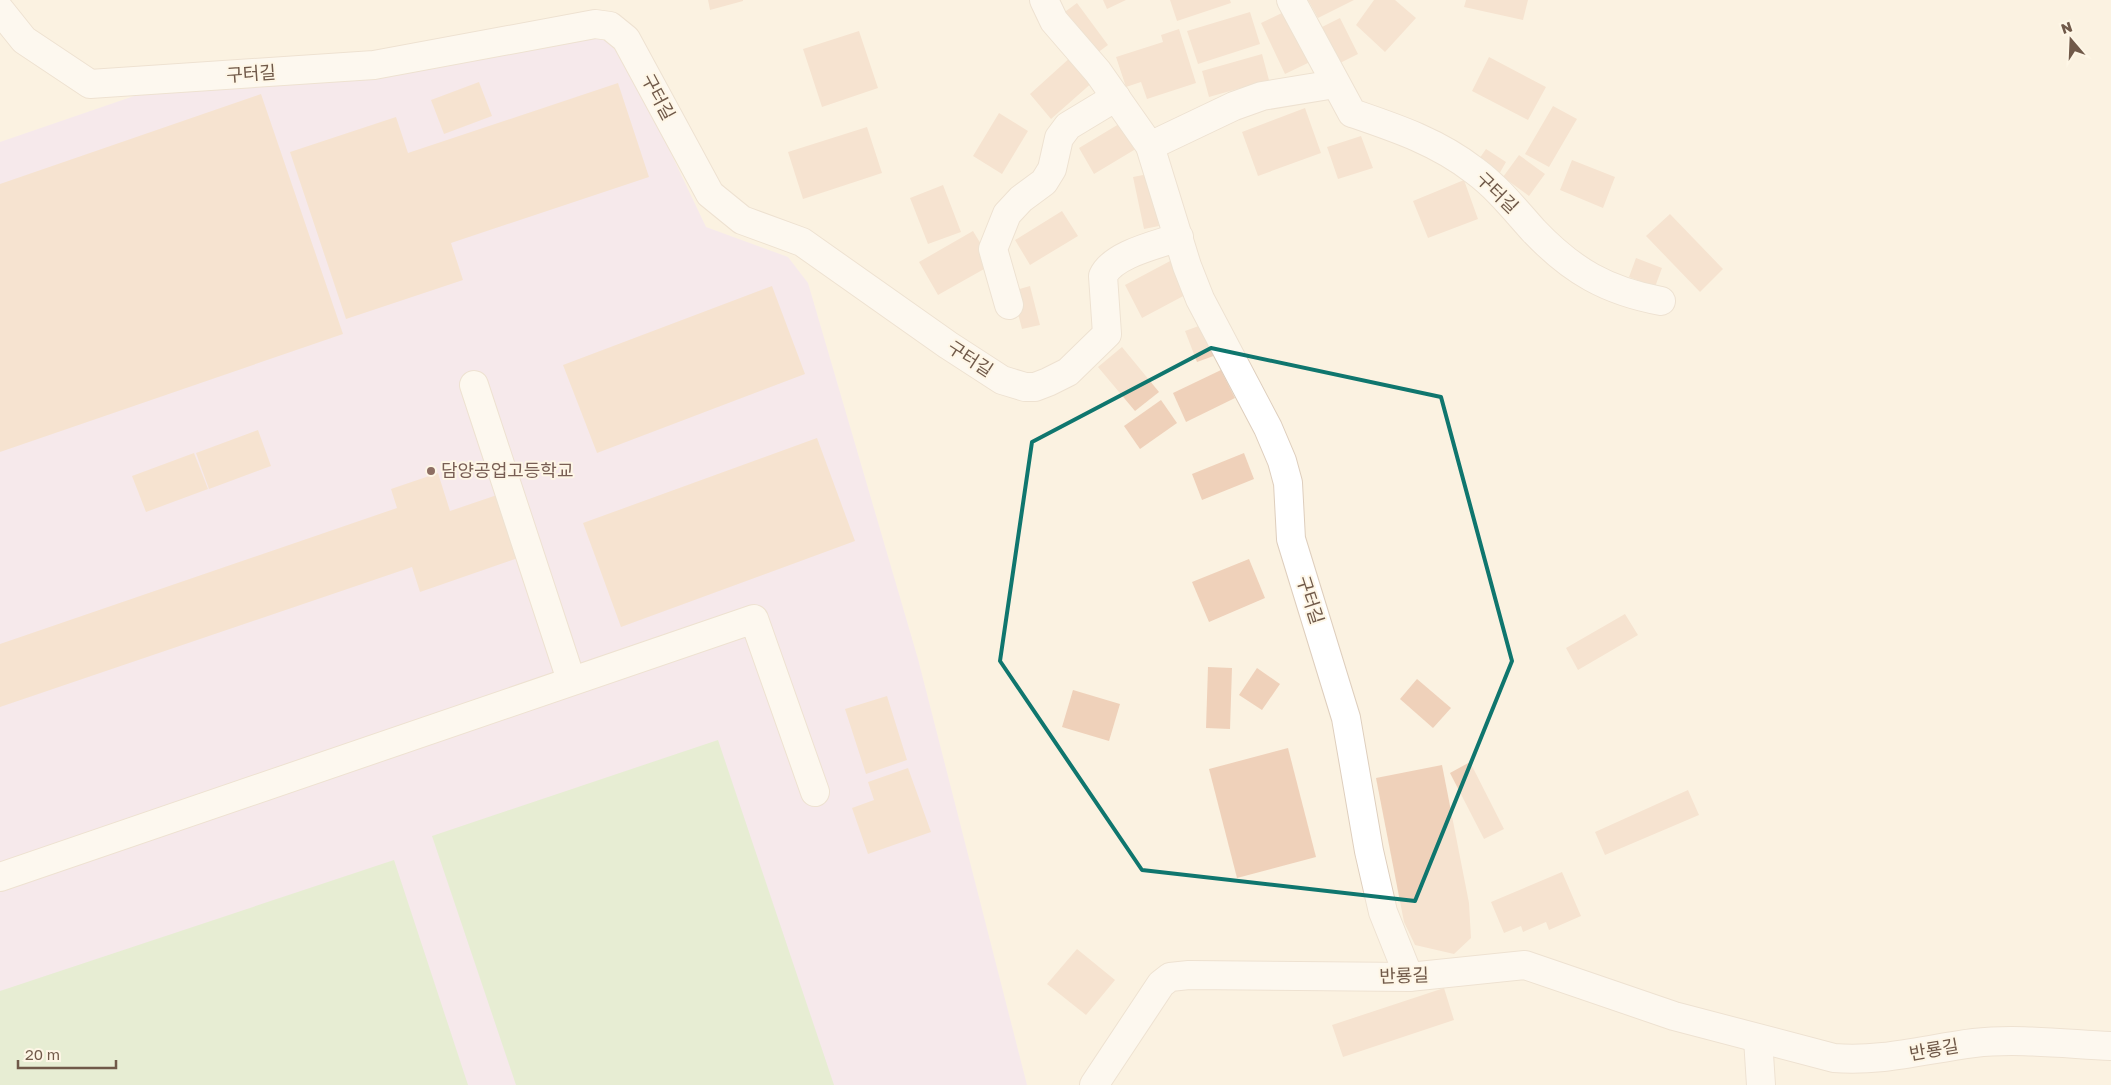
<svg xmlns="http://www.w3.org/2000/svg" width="2111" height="1085" viewBox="0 0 2111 1085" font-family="'Golos Text','Noto Sans KR',sans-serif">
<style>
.education{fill:#efdef7}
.green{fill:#cee7c0}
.building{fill:#efd1ba}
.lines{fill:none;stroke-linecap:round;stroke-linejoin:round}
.minor-casing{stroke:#decebd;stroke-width:30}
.minor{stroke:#fff;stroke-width:28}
.marked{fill:none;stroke:#0f766e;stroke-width:4;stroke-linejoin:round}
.education-dot{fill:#8d6e63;stroke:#fef6e6;stroke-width:2}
.labels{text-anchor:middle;stroke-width:4;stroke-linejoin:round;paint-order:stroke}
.street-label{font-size:18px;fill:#705949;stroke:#fef6e6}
.education-label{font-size:18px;fill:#785e54;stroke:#fef6e6;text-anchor:start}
</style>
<rect width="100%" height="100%" fill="#fbf2e1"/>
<polygon class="education" points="594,34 619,44 706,227 788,257 808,283 918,659 1027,1085 0,1085 0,142 137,95"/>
<g class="green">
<polygon points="718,740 834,1085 516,1085 432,836"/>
<polygon points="394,860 468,1085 0,1085 0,991"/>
</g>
<g class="building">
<polygon points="708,0 743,0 743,1 710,10"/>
<polygon points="1103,0 1126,0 1107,9"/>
<polygon points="1170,0 1230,0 1231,3 1177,21"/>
<polygon points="1308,0 1354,0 1318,18"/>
<polygon points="1374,0 1395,0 1416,18 1385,52 1356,25"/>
<polygon points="1466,0 1528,0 1523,20 1464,7"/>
<polygon points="1077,3 1108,45 1093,56 1062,14"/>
<polygon points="1286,11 1310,62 1285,74 1261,23"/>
<polygon points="1250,12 1260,44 1198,64 1187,31"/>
<polygon points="1340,18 1358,54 1338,64 1320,28"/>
<polygon points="1179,29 1196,83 1147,99 1141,82 1126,87 1116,57 1163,42 1161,35"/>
<polygon points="859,31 878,88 822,107 803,49"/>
<polygon points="1262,54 1269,80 1209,97 1202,71"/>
<polygon points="1072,56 1094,81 1051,119 1030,94"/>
<polygon points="1489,57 1546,87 1528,120 1472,91"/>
<polygon points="479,82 492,116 444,134 431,100"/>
<polygon points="618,83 649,177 451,243 463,280 346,319 290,152 396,117 408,153"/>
<polygon points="261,94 343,334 0,452 0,184"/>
<polygon points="1553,106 1577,119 1549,167 1525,154"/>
<polygon points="1305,108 1321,153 1258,176 1242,132"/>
<polygon points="999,113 1028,131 1002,174 973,156"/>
<polygon points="1124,121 1139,147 1094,174 1079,148"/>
<polygon points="867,127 882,173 803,199 788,152"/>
<polygon points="1361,136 1373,168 1338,179 1327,147"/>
<polygon points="1486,149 1506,162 1498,176 1477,162"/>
<polygon points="1519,155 1545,174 1529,196 1503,177"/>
<polygon points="1572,160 1615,177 1603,208 1560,190"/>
<polygon points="1148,174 1159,226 1144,229 1133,177"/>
<polygon points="1464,180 1478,219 1428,238 1413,201"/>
<polygon points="943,185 961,232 928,244 910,198"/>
<polygon points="1062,211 1078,236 1030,265 1015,240"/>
<polygon points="1670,214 1723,269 1700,292 1646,236"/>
<polygon points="973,231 993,264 938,295 919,262"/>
<polygon points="1636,258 1662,268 1655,287 1629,277"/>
<polygon points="1172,260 1189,293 1142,318 1125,285"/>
<polygon points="772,286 805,374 597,453 563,365"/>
<polygon points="1030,286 1040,325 1022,329 1012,291"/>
<polygon points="1207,323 1219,354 1197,362 1185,331"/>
<polygon points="1122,347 1159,392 1135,411 1098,367"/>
<polygon points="1221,370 1235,398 1186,422 1173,393"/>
<polygon points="1161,400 1177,423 1140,449 1124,426"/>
<polygon points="258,430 271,466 209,489 196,453"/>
<polygon points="817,438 855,541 621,627 583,523"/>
<polygon points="194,453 208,489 146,512 132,476"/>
<polygon points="1244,453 1254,479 1202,500 1192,474"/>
<polygon points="438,473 450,511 497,495 518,558 420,592 412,567 0,707 0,644 397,508 391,489"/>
<polygon points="1249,559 1265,598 1209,622 1192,582"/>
<polygon points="1625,614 1638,635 1578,670 1566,648"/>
<polygon points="1208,667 1232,668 1230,729 1206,728"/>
<polygon points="1257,668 1280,684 1262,710 1239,695"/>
<polygon points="1417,679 1451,708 1433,728 1400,699"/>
<polygon points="1073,690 1120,704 1109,741 1062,727"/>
<polygon points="887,696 907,760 866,774 845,709"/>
<polygon points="1288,748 1316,857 1237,878 1209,769"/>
<polygon points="1470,762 1504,829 1484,839 1450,773"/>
<polygon points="1442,765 1469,903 1471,938 1454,954 1415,945 1404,922 1376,778"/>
<polygon points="908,768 931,832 868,854 852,808 874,800 868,782"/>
<polygon points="1688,790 1699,815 1605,855 1595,832"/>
<polygon points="1562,872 1581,916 1549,930 1546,922 1523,932 1521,926 1504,933 1491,902"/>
<polygon points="1077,949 1115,980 1086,1015 1047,984"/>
<polygon points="1444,988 1454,1020 1343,1057 1332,1025"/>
</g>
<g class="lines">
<g class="minor-casing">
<g id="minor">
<polyline points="1044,0 1054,21 1098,72 1150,146 1187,266 1200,299 1268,428 1282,461 1288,483 1291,539 1346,718 1369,851 1383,912 1409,977"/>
<path d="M1291 0 1352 113C1396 128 1438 142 1475 171 1498 188 1515 210 1534 231 1572 271 1607 291 1661 301"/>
<path d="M0 10 24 40 90 84 374 65 595 24 610 26 626 39 710 194 742 220 802 242 948 345 1002 380 1025 387H1035L1048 382 1068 372 1107 334 1103 276C1113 254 1157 245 1179 237"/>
<polyline points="1150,146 1234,106 1262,96 1335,84"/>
<polyline points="1009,305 993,249 1007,214 1021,199 1044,182 1052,169 1059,138 1068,126 1116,97"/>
<polyline points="474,385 571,680"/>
<polyline points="0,877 754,619 815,792"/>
<polyline points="1758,1039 1761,1085"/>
<path d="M1094 1085 1161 984 1170 977 1189 975 1409 977 1525 965 1674 1016 1834 1058C1882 1062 1926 1049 1974 1043 2017 1038 2067 1044 2111 1046"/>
</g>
</g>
<use href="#minor" class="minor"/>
</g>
<path d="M0 0H2111V1085H0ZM1211 348 1441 397 1512 661 1415 901 1142 870 1000 661 1032 442Z" fill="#fbf2e1" fill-opacity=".55" fill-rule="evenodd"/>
<path class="marked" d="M1211 348 1441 397 1512 661 1415 901 1142 870 1000 661 1032 442Z"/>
<circle class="education-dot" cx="431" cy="471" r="5"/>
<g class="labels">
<g class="street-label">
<text transform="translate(251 74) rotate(-4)" y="6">구터길</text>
<text transform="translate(658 97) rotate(62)" y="6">구터길</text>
<text transform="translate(1497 193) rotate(44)" y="6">구터길</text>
<text transform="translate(970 359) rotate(33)" y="6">구터길</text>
<text transform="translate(1310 600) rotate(72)" y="6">구터길</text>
<text transform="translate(1404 976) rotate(-2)" y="6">반룡길</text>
<text transform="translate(1934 1050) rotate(-10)" y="6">반룡길</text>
</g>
<g class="education-label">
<text x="441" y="477">담양공업고등학교</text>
</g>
</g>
<g transform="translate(2071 40) rotate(341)" stroke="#fef6e6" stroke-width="4" paint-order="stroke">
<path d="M0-4L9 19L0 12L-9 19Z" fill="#705949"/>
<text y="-8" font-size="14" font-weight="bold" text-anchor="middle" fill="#705949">N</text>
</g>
<path d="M18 1060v8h98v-8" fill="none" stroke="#705949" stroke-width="2.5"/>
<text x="25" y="1060" font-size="15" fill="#705949" stroke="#fef6e6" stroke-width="4" paint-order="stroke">20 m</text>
</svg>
